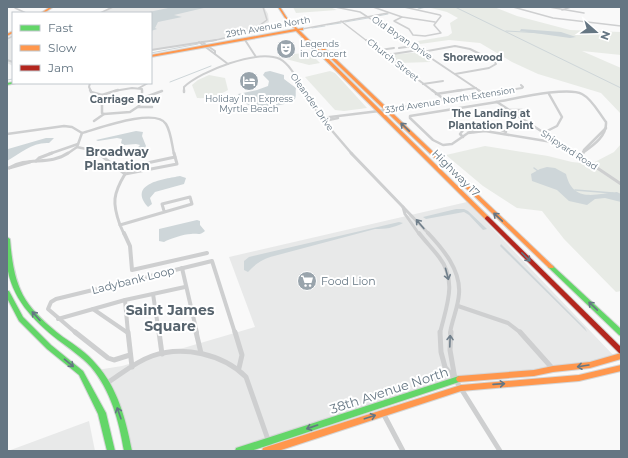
<svg xmlns="http://www.w3.org/2000/svg" width="628" height="458" viewBox="0 0 628 458" font-family="Montserrat,sans-serif">
<style>
.built{fill:#e8e9e9}
.green{fill:#e8ebe6}
.water{fill:#ced6d9}
.lines{fill:none;stroke-linecap:round;stroke-linejoin:round}
.stream-far1{stroke:#ced6d9;stroke-width:1}
.stream{stroke:#ced6d9;stroke-width:1.5}
.fast-casing{stroke:#d5d6d7;stroke-width:2}
.slow-casing{stroke:#d5d6d7;stroke-width:2}
.jam-casing{stroke:#d5d6d7;stroke-width:2}
.street-far5{stroke:#cecfd0;stroke-width:1.5}
.street-far4{stroke:#cecfd0;stroke-width:2}
.street-far3{stroke:#cecfd0;stroke-width:2.5}
.street-far2{stroke:#cecfd0;stroke-width:3}
.street-far1{stroke:#cecfd0;stroke-width:4}
.street{stroke:#cecfd0;stroke-width:5}
.fast{fill:#63d668;fill-rule:evenodd}
.slow{fill:#ff974d;fill-rule:evenodd}
.jam{fill:#b3261e;fill-rule:evenodd}
.oneway{stroke:#657683}
.oneway2{stroke:#707f8b}
.labels{text-anchor:middle;stroke-width:4;stroke-linejoin:round;paint-order:stroke}
.far-street-label{font-size:9px;fill:#657683;stroke:#fff}
.far-poi-label{font-size:9px;fill:#657683;stroke:#fff;text-anchor:start}
.far-neighbourhood-label{font-size:10px;font-weight:bold;fill:#57646e;stroke:#fff}
.street-label{font-size:11px;fill:#657683;stroke:#fff}
.poi-label{font-size:11px;fill:#657683;stroke:#fff;text-anchor:start}
.neighbourhood-label{font-size:12px;font-weight:bold;fill:#57646e;stroke:#fff}
.near-street-label{font-size:13px;fill:#657683;stroke:#fff}
.near-neighbourhood-label{font-size:14px;font-weight:bold;fill:#57646e;stroke:#fff}
</style>
<rect width="100%" height="100%" fill="#f9f9f9"/>
<g class="built">
<polygon points="110,7 264,7 268,14 269,22 256,30 238,35 151,51 151,13 96,13 103,12"/>
<polygon points="13,34 13,66 7,63 7,38"/>
<polygon points="467,202 616,358 590,365 455,379 239,451 128,451 121,417 97,370 122,366 255,327 229,257"/>
<polygon points="89,421 95,451 8,451"/>
</g>
<g class="green">
<polygon points="293,7 330,7 337,10 296,13"/>
<polygon points="427,7 494,7 517,16 570,30 621,32 621,55 582,51 621,68 621,114 601,93 538,74 512,62 480,43 449,40 420,44 418,41 448,36 452,33 450,23 458,18 447,12"/>
<polygon points="423,52 430,60 430,62 399,63 386,55"/>
<polygon points="305,53 311,54 320,63 309,65 278,57 282,55"/>
<polygon points="330,71 335,73 367,108 344,111 335,110 305,77"/>
<path d="M209 75 225 78 228 90C219 95 207 99 197 98L192 85 198 80Z"/>
<polygon points="621,144 621,182 619,182 621,184 621,291 616,292 564,239 542,211 517,208 483,186 446,155 485,146 548,156 572,162 591,164 614,152"/>
</g>
<g class="water">
<polygon points="173,7 208,7 174,15 182,17 158,22 155,28 157,29 151,31 151,13 144,13"/>
<polygon points="521,29 561,32 576,37 570,38 520,31"/>
<path d="M270 71 284 75V79L296 88C295 92 297 97 294 100 289 105 258 109 251 106 244 104 241 99 238 94L257 90 268 86 269 81 263 75 265 72Z"/>
<polygon points="136,131 143,132 142,136 146,146 143,152 134,156 132,154 140,145 136,144 124,145 121,143 122,139 117,138 98,141 96,140"/>
<path d="M46 138H54L49 143C32 142 21 153 7 161V150L8 149Z"/>
<path d="M547 167 555 168 566 174C573 203 595 194 617 192L621 194V202L605 198 595 199 587 205 569 201 557 190 532 181 531 174 540 169Z"/>
<path d="M180 176 186 178 184 184 155 192 150 198 152 204 148 207C127 183 165 179 180 176Z"/>
<polygon points="456,209 464,209 468,211 487,229 483,230 469,215 464,212 426,219 423,217"/>
<path d="M197 220 200 221V225L205 231C199 236 198 233 191 234 184 234 169 239 164 242L159 241V229Z"/>
<path d="M399 222 403 223C394 228 385 229 375 229L274 256C263 259 256 263 248 272L244 270V261L249 257Z"/>
<polygon points="501,244 585,328 587,332 500,246"/>
</g>
<g class="lines">
<g class="stream-far1">
<polyline points="455,7 621,88"/>
<polyline points="418,9 426,7"/>
<polyline points="373,17 388,14"/>
<polyline points="345,22 368,18"/>
<polyline points="327,25 341,23"/>
<polyline points="312,28 325,26"/>
<polyline points="506,31 542,33"/>
<polyline points="151,53 198,44"/>
<polyline points="7,80 13,79"/>
<polyline points="170,82 211,66"/>
</g>
<g class="stream">
<polyline points="534,168 538,171"/>
<polyline points="575,190 613,193"/>
</g>
<g class="fast-casing">
<g id="fast">
<polygon points="13,82 13,83 16,83 7,85 7,83"/>
<path d="M7 237 10 239C14 289 23 306 63 337 75 345 87 353 96 364 118 388 126 420 132 451H124C119 421 111 391 91 367 82 357 70 349 58 340 33 320 11 298 7 265 6 256 7 246 7 237Z"/>
<polygon points="551,265 553,266 621,329 621,336 619,335 549,268 548,267 549,266"/>
<polygon points="7,291 9,291 23,317 51,345 83,371 106,413 115,451 107,451 98,414 79,375 47,349 19,321 7,298"/>
<polygon points="459,376 461,377 462,379 461,381 459,382 251,451 235,451 236,448 239,447"/>
</g>
</g>
<g class="slow-casing">
<g id="slow">
<polygon points="50,7 53,7 44,13 41,13"/>
<polygon points="278,7 280,7 289,21 298,29 303,28 303,30 299,30 489,217 489,219 485,219 296,31 151,57 151,55 295,29 287,21"/>
<polygon points="13,31 13,33 7,36 7,34"/>
<polygon points="318,44 320,44 553,266 554,267 553,268 549,268 318,46"/>
<polygon points="621,353 621,359 590,368 553,372 534,376 459,382 457,381 456,379 457,377 459,376 534,370 553,366 590,362"/>
<polygon points="621,365 621,371 579,381 461,391 278,451 262,451 263,448 266,447 461,385 579,375"/>
</g>
</g>
<g class="jam-casing">
<polygon id="jam" points="487,216 489,217 621,347 621,354 619,353 485,219 485,218"/>
</g>
<g class="street-far5">
<polyline points="335,7 360,12 405,41"/>
<polyline points="373,7 402,17 435,22"/>
<polyline points="513,7 553,18 621,26"/>
<polyline points="549,7 584,13"/>
<polyline points="15,8 26,13"/>
<polyline points="562,10 571,7"/>
<polyline points="100,13 113,7"/>
<polyline points="402,17 394,21 409,29 413,35 425,36 441,33 434,25 441,16 440,15 404,7"/>
<polyline points="341,21 367,41"/>
<polyline points="302,29 388,13"/>
<polyline points="7,39 13,36"/>
<polyline points="245,39 246,41"/>
<path d="M211 41C230 37 251 33 267 20L263 7"/>
</g>
<g class="street-far4">
<polyline points="245,40 256,57"/>
<polyline points="366,40 433,91"/>
<polyline points="404,40 480,91"/>
<polyline points="199,42 228,64"/>
<polyline points="202,42 215,51 215,54"/>
<polyline points="399,48 413,46"/>
<polyline points="151,50 216,40"/>
<polyline points="380,50 394,48"/>
<polyline points="422,52 455,46 470,49 494,61 496,64 489,68 455,74"/>
<polyline points="386,55 419,50"/>
<polyline points="7,60 13,62"/>
<polyline points="90,83 89,87 91,91"/>
<polyline points="423,84 443,81"/>
<polyline points="139,88 148,83"/>
<polyline points="114,91 132,88 142,89 142,91"/>
<path d="M184 91V87C201 71 257 49 280 59 291 65 298 81 304 91"/>
<polyline points="455,91 476,88"/>
<polyline points="503,91 522,88 523,87 521,85"/>
</g>
<g class="street-far3">
<polyline points="90,90 91,92 102,95 102,113 104,114 130,112 139,106 140,99 162,91"/>
<polyline points="142,90 142,93"/>
<polyline points="184,90 184,92"/>
<polyline points="304,90 322,119 352,154"/>
<polyline points="432,90 445,100"/>
<polyline points="478,90 484,94"/>
<polyline points="436,94 462,90"/>
<polyline points="102,95 118,90"/>
<path d="M496 102C514 99 567 86 582 94 592 99 599 113 606 122 607 137 592 146 581 154"/>
<polyline points="497,102 410,116 410,118 433,140 443,145 452,144 468,133 485,131 558,143"/>
<polyline points="497,102 576,154"/>
<polyline points="138,107 152,107"/>
<polyline points="510,110 522,110 515,113"/>
<polyline points="322,118 379,111 509,90"/>
<polyline points="94,121 104,114"/>
<polyline points="324,121 338,118"/>
<polyline points="490,131 492,128 497,128 506,132"/>
<polyline points="547,131 557,126 562,117 549,94"/>
<polyline points="7,134 64,126 72,127 82,133"/>
<polyline points="463,137 460,134 464,129 474,132"/>
<polyline points="583,153 584,150 606,128"/>
<polyline points="49,154 78,144"/>
<polyline points="67,154 77,147"/>
<path d="M99 154 95 151 77 147 82 133C97 129 156 107 166 124 171 132 172 145 174 154"/>
</g>
<g class="street-far2">
<polyline points="98,153 125,174"/>
<polyline points="351,153 429,234"/>
<polyline points="575,153 621,184"/>
<polyline points="579,156 583,153"/>
<polyline points="36,161 39,158 52,153"/>
<path d="M9 168C27 156 50 166 68 153"/>
<polyline points="9,168 30,162"/>
<polyline points="119,169 175,157"/>
<polyline points="125,174 177,164 174,153"/>
<polyline points="403,207 405,214 419,234"/>
<path d="M120 225C112 203 113 194 125 174"/>
<polyline points="124,234 120,225 192,204 190,197 162,204 164,211"/>
</g>
<g class="street-far1">
<polyline points="124,233 130,246 132,270 207,253"/>
<path d="M419 233C425 241 432 248 439 257 458 281 446 307 440 333"/>
<path d="M428 233C443 249 461 270 459 294 458 308 452 320 450 333"/>
<polyline points="182,268 197,333"/>
<polyline points="153,294 159,333"/>
<polyline points="125,300 128,333"/>
<polyline points="458,306 508,323 521,333"/>
<polyline points="93,309 128,333"/>
<polyline points="58,319 125,300 185,287"/>
<polyline points="76,333 48,309 51,302 56,299 212,261 235,333"/>
</g>
<g class="street">
<polyline points="75,332 108,358 114,360 130,355"/>
<polyline points="128,332 132,367"/>
<polyline points="159,332 162,354"/>
<polyline points="196,332 201,353"/>
<polyline points="235,332 242,355 239,368"/>
<polyline points="440,332 441,352 445,367 455,379 500,451"/>
<polyline points="451,332 450,350 455,379"/>
<polyline points="520,332 553,369"/>
<path d="M107 383C121 374 135 362 152 356 183 345 223 354 246 377L272 451"/>
<polyline points="383,413 403,451"/>
</g>
<use href="#fast" class="fast"/>
<use href="#slow" class="slow"/>
<use href="#jam" class="jam"/>
</g>
<defs><path id="oneway-shaft" d="M-6 0H5M1.5-3L5.5 0L1.5 3" fill="none" stroke-width="1.6" stroke-linecap="round" stroke-linejoin="round"/></defs>
<g class="oneway">
<use href="#oneway-shaft" transform="translate(405 127) rotate(-136)"/>
<use href="#oneway-shaft" transform="translate(498 217) rotate(-137)"/>
<use href="#oneway-shaft" transform="translate(526 257) rotate(45)"/>
<use href="#oneway-shaft" transform="translate(593 306) rotate(-136)"/>
<use href="#oneway-shaft" transform="translate(36 316) rotate(-132)"/>
<use href="#oneway-shaft" transform="translate(69 363) rotate(40)"/>
<use href="#oneway-shaft" transform="translate(583 366) rotate(171)"/>
<use href="#oneway-shaft" transform="translate(499 384) rotate(-4)"/>
<use href="#oneway-shaft" transform="translate(119 413) rotate(-109)"/>
<use href="#oneway-shaft" transform="translate(370 417) rotate(-18)"/>
<use href="#oneway-shaft" transform="translate(312 427) rotate(161)"/>
</g>
<g class="oneway2">
<use href="#oneway-shaft" transform="translate(420 224) rotate(-130)"/>
<use href="#oneway-shaft" transform="translate(447 274) rotate(75)"/>
<use href="#oneway-shaft" transform="translate(450 341) rotate(-88)"/>
</g>
<defs>
<g id="theatre-disc" transform="scale(1)"><circle r="9.5" fill="#99a4ac" stroke="#fff"/><path d="M-5-5.5Q0-4 5-5.5V0Q5 5 0 6Q-5 5-5 0ZM-3.3-2.5H-1v1.5H-3.3ZM1-2.5H3.3v1.5H1ZM-2.8 1Q0 5.5 2.8 1Z" fill="#fff"/></g>
<g id="hotel-disc" transform="scale(1)"><circle r="9.5" fill="#99a4ac" stroke="#fff"/><path d="M-6-4.5h1.5V1H6V5H4.5V3h-9V5H-6ZM-4 0a1.8 1.8 0 1 1 3.6 0ZM.5 0V-2.5h3Q6-2.5 6 0Z" fill="#fff"/></g>
<g id="supermarket-disc" transform="scale(1)"><circle r="9.5" fill="#99a4ac" stroke="#fff"/><path d="M-6-5.5h2.5l.6 2H6L4.5 2H-2.5L-4.4-4H-6ZM-1.5 3.2a1.3 1.3 0 1 0 .1 0ZM3 3.2a1.3 1.3 0 1 0 .1 0Z" fill="#fff"/></g>
</defs>
<g fill-rule="evenodd">
<use href="#theatre-disc" x="286" y="49"/>
<use href="#hotel-disc" x="249" y="81"/>
<use href="#supermarket-disc" x="307" y="281"/>
</g>
<g class="labels">
<g class="far-street-label">
<text transform="translate(268 27) rotate(-10)" y="3">29th Avenue North</text>
<text transform="translate(402 38) rotate(34)" y="3">Old Bryan Drive</text>
<text transform="translate(393 60) rotate(38)" y="3">Church Street</text>
<text transform="translate(450 100) rotate(-9)" y="3">33rd Avenue North Extension</text>
<text transform="translate(312 102) rotate(55)" y="3">Oleander Drive</text>
<text transform="translate(569 150) rotate(33)" y="3">Shipyard Road</text>
</g>
<g class="far-poi-label">
<text x="300" y="47">Legends<tspan x="300" dy="10">in Concert</tspan></text>
<text x="249" y="102" text-anchor="middle">Holiday Inn Express<tspan x="249" dy="10">Myrtle Beach</tspan></text>
</g>
<g class="far-neighbourhood-label">
<text x="473" y="61">Shorewood</text>
<text x="125" y="103">Carriage Row</text>
<text x="491" y="117">The Landing at<tspan x="491" dy="12">Plantation Point</tspan></text>
</g>
<g class="street-label">
<text transform="translate(456 173) rotate(45)" y="4">Highway 17</text>
<text transform="translate(133 280) rotate(-14)" y="4">Ladybank Loop</text>
</g>
<g class="poi-label">
<text x="321" y="285">Food Lion</text>
</g>
<g class="neighbourhood-label">
<text x="117" y="156">Broadway<tspan x="117" dy="14">Plantation</tspan></text>
</g>
<g class="near-street-label">
<text transform="translate(389 390) rotate(-18)" y="5">38th Avenue North</text>
</g>
<g class="near-neighbourhood-label">
<text x="170" y="315">Saint James<tspan x="170" dy="16">Square</tspan></text>
</g>
</g>
<rect width="628" height="458" fill="none" stroke="#657683" stroke-width="16"/>
<rect x="12" y="12" width="140" height="72" fill="#ffffff" stroke="#c1c8cd"/>
<rect x="20" y="25" width="20" height="6" fill="#63d668" stroke="#c1c8cd"/>
<text x="48" y="32" font-size="12" fill="#657683">Fast</text>
<rect x="20" y="45" width="20" height="6" fill="#ff974d" stroke="#c1c8cd"/>
<text x="48" y="52" font-size="12" fill="#657683">Slow</text>
<rect x="20" y="65" width="20" height="6" fill="#b3261e" stroke="#c1c8cd"/>
<text x="48" y="72" font-size="12" fill="#657683">Jam</text>
<g transform="translate(596 32) rotate(110)" stroke="#ffffff" stroke-width="3" paint-order="stroke">
<path d="M0-3L7 15L0 10L-7 15Z" fill="#657683"/>
<text y="-6" font-size="11" font-weight="bold" text-anchor="middle" fill="#657683">N</text>
</g>
</svg>
